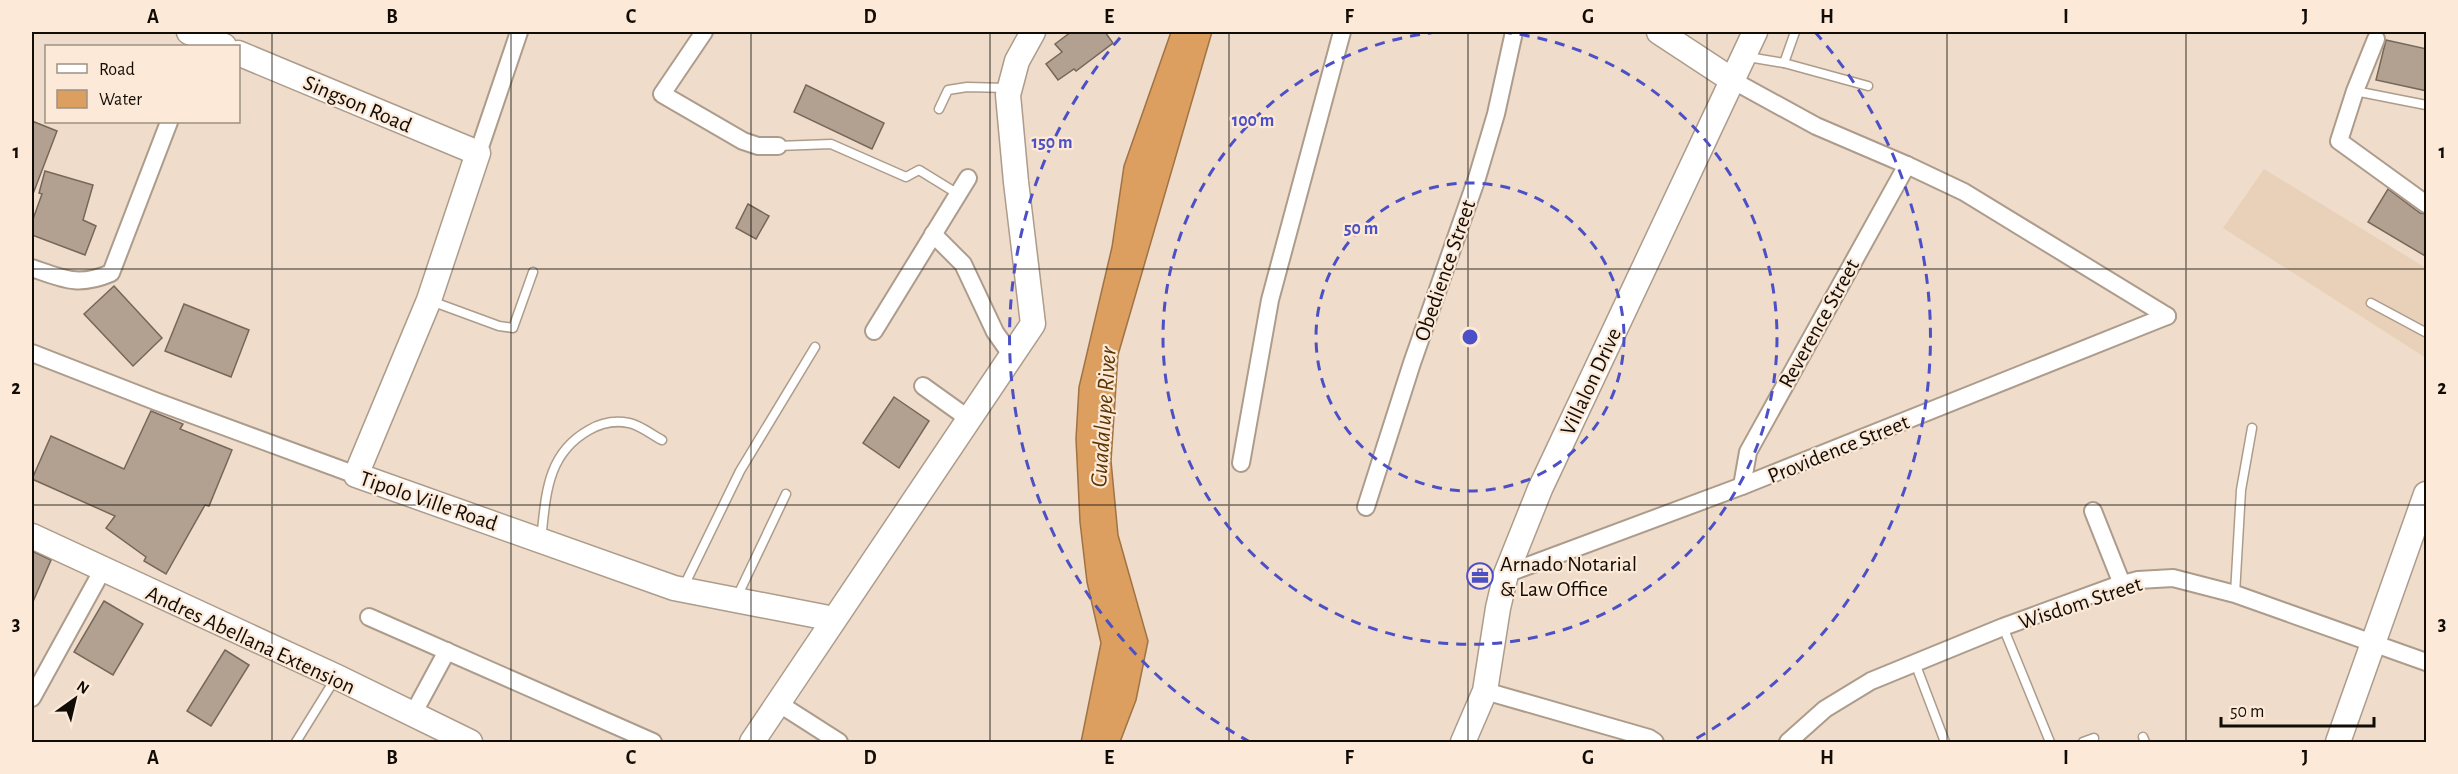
<svg xmlns="http://www.w3.org/2000/svg" width="2458" height="774" viewBox="0 0 2458 774" font-family="'Alegreya Sans',sans-serif">
<style>
.built{fill:#e9d1b9}
.water{fill:#dc9f5f;stroke:#9f7344;stroke-width:1.5}
.building{fill:#b2a190;stroke:#776758;stroke-width:1.5}
.lines{fill:none;stroke-linecap:round;stroke-linejoin:round}
.lane-casing{stroke:#ad9c8b;stroke-width:11}
.street-casing{stroke:#ad9c8b;stroke-width:20}
.secondary-casing{stroke:#ad9c8b;stroke-width:27}
.lane{stroke:#fff;stroke-width:8}
.street{stroke:#fff;stroke-width:16}
.secondary{stroke:#fff;stroke-width:24}
.grid{fill:none;stroke:#110c06;stroke-width:1.5;stroke-opacity:0.55}
.ring{fill:none;stroke:#4c50c6;stroke-width:3;stroke-dasharray:10 8}
.labels{text-anchor:middle;stroke-width:4.5;stroke-linejoin:round;paint-order:stroke}
.street-label{font-size:22px;fill:#110c06;stroke:#fce9d7}
.poi-label{font-size:22px;fill:#110c06;stroke:#fce9d7;text-anchor:start}
.water-label{font-size:24px;font-style:italic;fill:#5c3500;stroke:#fce9d7}
.centre{fill:#4c50c6;stroke:#fce9d7;stroke-width:3}
.ring-label{font-size:18px;text-anchor:middle;font-weight:bold;fill:#4c50c6;stroke:#fce9d7;stroke-width:4.5;stroke-linejoin:round;paint-order:stroke}
.neatline{fill:none;stroke:#110c06;stroke-width:2}
.grid-label{font-size:20px;text-anchor:middle;font-weight:bold;fill:#110c06}
</style>
<rect width="100%" height="100%" fill="#efdcca"/>
<polygon class="built" points="2264,169 2426,268 2426,358 2223,228"/>
<polygon class="water" points="1171,32 1212,32 1118,355 1111,461 1118,535 1148,641 1136,700 1120,742 1081,742 1101,643 1087,582 1080,522 1076,439 1079,387 1112,247 1124,166"/>
<g class="building">
<polygon points="1071,32 1105,32 1113,43 1076,71 1074,69 1058,80 1046,64 1062,52 1055,44"/>
<polygon points="2386,40 2427,49 2427,91 2376,80"/>
<polygon points="806,85 884,123 872,149 794,112"/>
<polygon points="32,121 57,131 33,194 32,193"/>
<polygon points="45,171 93,185 83,220 96,226 85,255 32,235 32,222 42,194 39,193"/>
<polygon points="2388,189 2420,213 2427,214 2427,257 2368,222"/>
<polygon points="748,204 769,216 756,239 736,228"/>
<polygon points="114,286 162,338 133,366 84,314"/>
<polygon points="184,304 249,330 231,377 165,351"/>
<polygon points="894,397 929,421 899,468 863,443"/>
<polygon points="151,411 183,424 180,429 232,450 209,506 205,505 166,574 144,561 146,557 106,528 115,516 32,479 51,436 124,469"/>
<polygon points="32,551 51,560 32,604"/>
<polygon points="104,601 143,624 113,675 74,652"/>
<polygon points="225,650 249,665 211,726 187,711"/>
</g>
<g class="lines">
<g class="lane-casing">
<g id="lane">
<polyline points="1748,57 1784,63 1868,86"/>
<polyline points="1784,63 1795,32"/>
<polyline points="2355,91 2426,105"/>
<polyline points="939,109 948,90 967,87 1007,88"/>
<polyline points="778,146 831,144 906,177 919,170 958,194"/>
<polyline points="431,301 499,326 513,328 533,272"/>
<polyline points="2371,303 2425,332 2426,331"/>
<path d="M541 540C546 496 546 454 589 430 601 423 614 420 629 423 640 425 652 435 662 440"/>
<polyline points="683,588 740,471 815,347"/>
<polyline points="2235,594 2241,490 2252,428"/>
<polyline points="736,599 786,494"/>
<polyline points="2003,627 2050,742"/>
<polyline points="1915,663 1945,742"/>
<polyline points="2143,737 2145,742"/>
<polyline points="296,742 335,679"/>
<polyline points="2083,742 2094,738"/>
</g>
</g>
<g class="street-casing">
<g id="street">
<polyline points="704,32 662,94 743,141 758,146 778,146"/>
<polyline points="2376,39 2355,91 2339,141 2426,204"/>
<polyline points="1732,80 1816,126 1907,165 1964,192 2167,316"/>
<polyline points="478,153 519,32"/>
<polyline points="933,234 963,264 995,332 1012,356"/>
<path d="M32 268C64 279 78 287 111 273L169 122"/>
<polyline points="874,331 968,178"/>
<polyline points="32,353 155,401 356,475"/>
<polyline points="923,386 969,419"/>
<polyline points="1241,463 1270,300 1342,32"/>
<polyline points="1742,486 1748,452 1907,165"/>
<polyline points="1366,507 1412,363 1477,178 1496,114 1514,32"/>
<polyline points="2093,511 2122,584"/>
<polyline points="1506,574 1742,486 2167,316"/>
<polyline points="369,617 653,742"/>
<polyline points="1485,691 1649,738 1655,742"/>
<polyline points="32,698 102,571"/>
<polyline points="778,703 839,742"/>
<polyline points="413,714 447,651"/>
<polyline points="1788,742 1825,709 1871,681 2003,627 2115,586 2138,580 2173,578 2235,594 2426,662"/>
</g>
</g>
<g class="secondary-casing">
<g id="secondary">
<polyline points="189,32 224,46"/>
<polyline points="1659,32 1732,80"/>
<polyline points="238,53 478,153 429,300 356,475 674,588 834,619"/>
<polyline points="32,536 337,677 470,742"/>
<polyline points="752,742 1033,324 1016,182 1008,95 1017,61 1033,32"/>
<polyline points="1463,742 1485,691 1498,608 1506,574 1540,489 1755,32"/>
<polyline points="2338,742 2426,494"/>
</g>
</g>
<use href="#lane" class="lane"/>
<use href="#street" class="street"/>
<use href="#secondary" class="secondary"/>
</g>
<path class="grid" d="M272 32V742M511 32V742M751 32V742M990 32V742M1229 32V742M1468 32V742M1707 32V742M1947 32V742M2186 32V742M32 269H2426M32 505H2426"/>
<g class="ring">
<circle cx="1470" cy="337" r="154"/>
<path d="M1502 32A307 307 0 1 1 1438 32"/>
<path d="M1250 742A461 461 0 0 1 1125 32M1815 32A461 461 0 0 1 1690 742"/>
</g>
<defs>
<g id="office-ring" transform="scale(1.35)"><circle r="9.5" fill="#fce9d7" stroke="#4c50c6" stroke-width="1.5"/><path d="M-6-3h4V-5.5h4V-3h4V5H-6ZM-1-4.5V-3h2v-1.5ZM-6 0V1H6V0Z" fill="#4c50c6"/></g>
</defs>
<g fill-rule="evenodd">
<use href="#office-ring" x="1480" y="576"/>
</g>
<g class="labels">
<g class="street-label">
<text transform="translate(358 103) rotate(23)" y="8">Singson Road</text>
<text transform="translate(1444 270) rotate(-71)" y="8">Obedience Street</text>
<text transform="translate(1818 323) rotate(-61)" y="8">Reverence Street</text>
<text transform="translate(1590 381) rotate(-65)" y="8">Villalon Drive</text>
<text transform="translate(1838 448) rotate(-22)" y="8">Providence Street</text>
<text transform="translate(429 500) rotate(19)" y="8">Tipolo Ville Road</text>
<text transform="translate(2080 602) rotate(-18)" y="8">Wisdom Street</text>
<text transform="translate(251 639) rotate(25)" y="8">Andres Abellana Extension</text>
</g>
<g class="poi-label">
<text x="1500" y="571">Arnado Notarial<tspan x="1500" dy="25">&amp; Law Office</tspan></text>
</g>
<g class="water-label">
<text transform="translate(1103 417) rotate(-86)" y="8">Guadalupe River</text>
</g>
</g>
<circle cx="1470" cy="337" r="9" class="centre"/>
<g class="ring-label">
<text x="1253" y="126">100 m</text>
<text x="1052" y="148">150 m</text>
<text x="1361" y="234">50 m</text>
</g>
<rect width="2458" height="774" fill="none" stroke="#fce9d7" stroke-width="66"/>
<rect x="45" y="45" width="195" height="78" fill="#fce9d7" stroke="#9e9183" stroke-width="1.5"/>
<rect x="57" y="64" width="30" height="9" fill="#ffffff" stroke="#9e9183" stroke-width="1.5"/>
<text x="99" y="75" font-size="18" fill="#110c06">Road</text>
<rect x="57" y="90" width="30" height="18" fill="#dc9f5f" stroke="#9e9183" stroke-width="1.5"/>
<text x="99" y="105" font-size="18" fill="#110c06">Water</text>
<g transform="translate(75 699) rotate(34)" stroke="#fce9d7" stroke-width="4.5" paint-order="stroke">
<path d="M0-4.5L10 22L0 15L-10 22Z" fill="#110c06"/>
<text y="-9" font-size="16" font-weight="bold" text-anchor="middle" fill="#110c06">N</text>
</g>
<path d="M2221 717v9h153v-9" fill="none" stroke="#110c06" stroke-width="3"/>
<text x="2230" y="717" font-size="18" fill="#110c06" stroke="#fce9d7" stroke-width="4.5" paint-order="stroke">50 m</text>
<rect x="33" y="33" width="2392" height="708" class="neatline"/>
<g class="grid-label">
<text x="153" y="23">A</text>
<text x="392" y="23">B</text>
<text x="631" y="23">C</text>
<text x="870" y="23">D</text>
<text x="1109" y="23">E</text>
<text x="1349" y="23">F</text>
<text x="1588" y="23">G</text>
<text x="1827" y="23">H</text>
<text x="2066" y="23">I</text>
<text x="2305" y="23">J</text>
<text x="16" y="158">1</text>
<text x="2442" y="158">1</text>
<text x="16" y="394">2</text>
<text x="2442" y="394">2</text>
<text x="16" y="630">3</text>
<text x="2442" y="630">3</text>
<text x="153" y="764">A</text>
<text x="392" y="764">B</text>
<text x="631" y="764">C</text>
<text x="870" y="764">D</text>
<text x="1109" y="764">E</text>
<text x="1349" y="764">F</text>
<text x="1588" y="764">G</text>
<text x="1827" y="764">H</text>
<text x="2066" y="764">I</text>
<text x="2305" y="764">J</text>
</g>
</svg>
